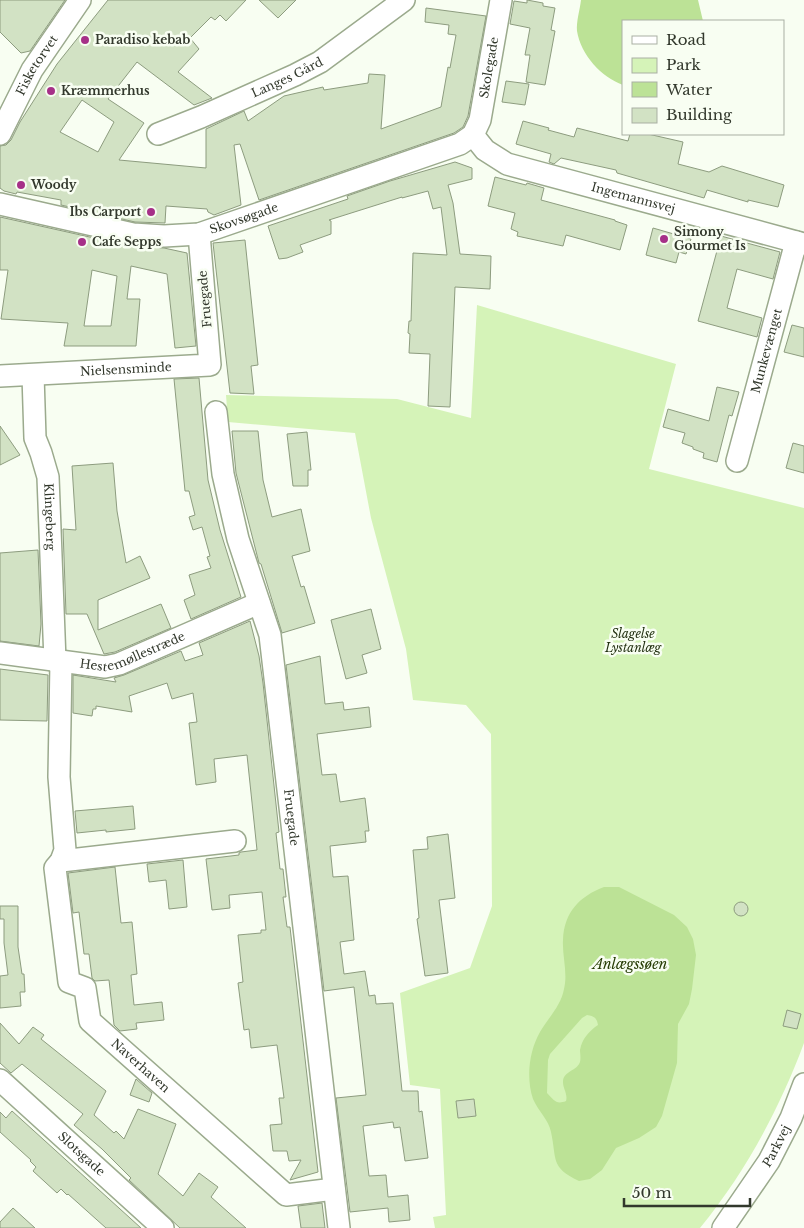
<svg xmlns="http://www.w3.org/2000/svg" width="804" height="1228" viewBox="0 0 804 1228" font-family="'Libre Baskerville',serif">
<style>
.green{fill:#d5f3b8}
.water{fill:#bce296;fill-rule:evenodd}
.building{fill:#d2e2c4;stroke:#8d9c7f;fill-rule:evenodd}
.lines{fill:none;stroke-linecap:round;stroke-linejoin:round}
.minor-casing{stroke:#9baa8d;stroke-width:24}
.minor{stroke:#fff;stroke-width:21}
.poi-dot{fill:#a63088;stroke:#f8fef2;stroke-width:2}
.labels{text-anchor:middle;stroke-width:5;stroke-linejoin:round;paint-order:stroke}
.poi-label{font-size:12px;font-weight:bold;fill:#32382c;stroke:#f8fef2;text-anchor:start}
.street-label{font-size:12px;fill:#32382c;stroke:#f8fef2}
.park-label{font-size:12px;font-style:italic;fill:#223011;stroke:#f8fef2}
.water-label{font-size:14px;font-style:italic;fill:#273d05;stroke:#f8fef2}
</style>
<rect width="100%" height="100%" fill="#f8fef2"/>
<path class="green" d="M477 305 676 364 649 469 804 508V1043C779 1110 745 1173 700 1228H435L433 1217 446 1215 440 1089 410 1085 400 993 470 968 492 906 491 734 466 705 413 700 406 649 371 518 355 433 228 422 226 395 397 399 471 418Z"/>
<g class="water">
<path d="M581 0H698L703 21H623V85C601 77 581 55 577 31 576 22 580 9 581 0Z"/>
<path d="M604 887H619L674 915 687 927 693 939 696 955 692 989 689 1004 678 1024 677 1063 662 1116 656 1127 639 1138 616 1148 602 1170 590 1179 579 1181C550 1167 557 1160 551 1132 549 1120 538 1111 533 1099 526 1078 529 1051 540 1032 548 1018 561 1006 564 989 568 973 562 956 563 940 564 912 580 896 604 887ZM587 1015C594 1016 597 1018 598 1025 589 1031 582 1039 580 1050 580 1053 581 1058 580 1062 577 1071 563 1071 563 1082 563 1089 568 1094 566 1101 556 1105 554 1100 547 1093L548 1060 550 1054 582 1018Z"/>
</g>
<g class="building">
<polygon points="0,0 65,0 30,51 21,53 0,32"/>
<path d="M108 0H246L226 21 220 15 215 20 211 17 190 38 199 49 178 72 212 98 194 105 137 62 108 99 144 123 119 160 206 168V129L244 111 248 121 284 96 323 87 324 90 368 83 369 74 385 75 381 129 441 107 448 67 450 68 456 35 448 34 449 25 425 22 426 8 486 16 468 116 463 127 454 133 259 200 240 144 234 145 241 205 214 215 208 212 207 209 166 206 165 223 135 222 61 205V200L17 192 16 194 4 191 0 188V146L6 145 11 140 20 122 57 64ZM82 100 114 122 98 152 60 132Z"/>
<polygon points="259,0 296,0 278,18"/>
<polygon points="527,0 543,3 543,6 555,8 551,30 555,31 545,85 526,82 530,55 525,55 530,28 510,24 514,1 527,3"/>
<polygon points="506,81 529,84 525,105 502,102"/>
<polygon points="523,121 549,128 548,130 574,137 577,128 628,141 630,134 648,134 683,142 678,164 709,172 722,166 784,185 778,207 748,200 748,202 707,190 704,198 617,173 616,170 561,158 554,164 549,162 551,154 516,144"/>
<polygon points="455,162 472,168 472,179 448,185 453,203 460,254 491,256 490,289 455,287 450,407 428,406 430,354 409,353 410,334 408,333 409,321 411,321 413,253 447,255 441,207 433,209 428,191 402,198 402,197 329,220 331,221 331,234 300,245 303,252 287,258 279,259 268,226 348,199 347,196 390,181"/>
<polygon points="495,177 526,185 527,183 544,188 541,200 615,220 615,221 627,225 620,250 566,235 563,246 517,236 518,232 511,229 515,213 488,206"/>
<path d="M0 217 130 246 164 248 187 253 196 346 175 348 167 274 131 266 127 299H140L136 346H64L68 323 1 319 8 270H0ZM92 270 117 276 111 326H84Z"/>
<polygon points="653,228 691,239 686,254 679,252 676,263 646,255"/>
<polygon points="721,236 780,252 773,279 737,269 727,308 762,318 757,337 698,321"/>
<polygon points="245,240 258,365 251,366 254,394 230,393 213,243"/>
<polygon points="792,325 804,328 804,357 784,352"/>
<polygon points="199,378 208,480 220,530 241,597 191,619 184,600 195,595 189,575 211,568 207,557 210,556 202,527 193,530 189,517 195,515 189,491 185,491 174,379"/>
<polygon points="717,387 739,392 732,416 729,415 717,462 703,458 704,453 693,449 693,447 682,443 685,433 663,427 668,409 709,421"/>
<polygon points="0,426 20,455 0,465"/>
<polygon points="232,431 258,431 263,480 272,517 301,509 310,551 292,556 301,587 304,586 315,623 282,633 261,564 259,563 236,473"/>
<polygon points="307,432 311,470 308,470 308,486 293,486 287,434"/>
<polygon points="793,443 804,446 804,473 786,468"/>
<polygon points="113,463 117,511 126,563 140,556 150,578 98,600 98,630 161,604 171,628 115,652 104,654 87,614 66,614 63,529 76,530 72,466"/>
<polygon points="38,550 41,624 39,646 0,641 0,553"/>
<polygon points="371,609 381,649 362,655 367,673 346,679 331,620"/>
<polygon points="250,621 259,656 263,683 279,832 276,833 280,869 283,869 286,897 283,897 287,927 290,927 318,1172 290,1180 301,1160 289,1161 287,1151 273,1151 270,1125 282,1124 279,1098 284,1098 277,1045 251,1048 249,1029 244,1030 238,983 243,982 238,935 261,933 261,930 266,930 262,892 229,895 230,908 212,910 206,859 239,855 239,853 241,852 257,850 247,755 214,759 216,782 196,785 189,723 197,722 193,693 172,699 167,683 129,696 132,712 96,706 96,709 93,709 92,716 73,713 73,675 116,682 114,678 124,675 181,651 185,661 203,655 199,643"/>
<polygon points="320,656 325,704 343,702 344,710 369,707 371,727 317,734 322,775 336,774 340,802 365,798 369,831 365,831 366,842 330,846 333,877 348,876 354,940 340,942 344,974 365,971 369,996 375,995 376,1004 393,1003 402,1091 418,1091 419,1112 422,1111 428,1158 405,1161 400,1127 394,1128 393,1122 363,1126 369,1176 386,1175 388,1197 408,1195 410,1220 389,1222 388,1208 350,1212 336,1098 366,1095 354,987 324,991 286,665"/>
<polygon points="0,669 48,675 47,721 0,720"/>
<polygon points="133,806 135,829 106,832 106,830 77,833 75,811"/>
<polygon points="448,834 455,898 439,900 448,973 425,976 417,919 419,918 413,850 428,849 427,837"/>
<polygon points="183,860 187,907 169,909 166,880 149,882 147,864"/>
<polygon points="115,867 121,923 132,922 137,974 131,975 134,1005 162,1002 164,1020 136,1023 137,1029 120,1031 114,1025 109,980 95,981 92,978 89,954 84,954 79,912 73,913 68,873"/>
<circle cx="741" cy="909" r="7"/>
<polygon points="0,906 18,906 18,947 22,974 24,974 25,992 20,992 21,1006 0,1008 0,976 8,975 4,943 4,919 0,919"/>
<polygon points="787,1010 801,1014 797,1029 783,1026"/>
<polygon points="0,1023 19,1044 33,1027 44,1035 41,1039 106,1091 94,1115 114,1133 116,1131 124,1139 138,1109 176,1124 158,1174 183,1196 199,1173 218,1187 211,1197 246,1228 180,1228 129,1180 131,1178 102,1149 74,1125 83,1114 22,1064 11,1073 0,1063"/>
<polygon points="136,1079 152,1093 149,1102 130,1095"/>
<polygon points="474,1099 476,1116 458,1118 456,1101"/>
<polygon points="12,1111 141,1228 106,1228 68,1194 67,1195 61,1189 57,1193 33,1171 36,1167 30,1161 31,1160 0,1132 0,1112 6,1118"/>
<polygon points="322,1203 325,1228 301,1228 298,1206"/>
<polygon points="13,1208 35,1228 0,1228 0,1222"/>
</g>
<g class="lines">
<g class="minor-casing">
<g id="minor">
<path id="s1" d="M0 134 32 70 80 0"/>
<path id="s2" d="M158 134 201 117 295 75 320 62 404 0"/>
<path id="s3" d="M473 135 485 150 507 164 804 244"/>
<path id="s4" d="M0 204 133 234 164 236 199 234 460 144 473 135 480 120 501 0"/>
<path id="s5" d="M33 375 35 438 41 453 48 477 55 661"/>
<path id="s6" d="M0 376 210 365 199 234"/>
<path id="s7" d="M216 412 223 474 238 539 270 635 339 1228"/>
<path id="s8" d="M737 461 796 242"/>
<path id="s9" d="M0 653 105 667 119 664 259 603"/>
<path id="s10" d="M61 662 59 777 65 850 61 861 55 868 69 982 85 988 90 1021 286 1195 334 1189"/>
<polyline points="61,861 235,841"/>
<path id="s11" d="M0 1080 163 1228"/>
<path id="s12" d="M723 1228 769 1161 791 1118 804 1084"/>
</g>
</g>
<use href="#minor" class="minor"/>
</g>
<g class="poi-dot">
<circle cx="85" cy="40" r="5"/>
<circle cx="51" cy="91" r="5"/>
<circle cx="21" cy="185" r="5"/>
<circle cx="151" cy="212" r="5"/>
<circle cx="664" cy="239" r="5"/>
<circle cx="82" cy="242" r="5"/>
</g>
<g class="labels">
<g class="poi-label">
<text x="95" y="44">Paradiso kebab</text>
<text x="61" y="95">Kræmmerhus</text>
<text x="31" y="189">Woody</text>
<text x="141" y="216" text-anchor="end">Ibs Carport</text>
<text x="674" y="236">Simony<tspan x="674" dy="14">Gourmet Is</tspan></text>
<text x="92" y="246">Cafe Sepps</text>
</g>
<g class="street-label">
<text dy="4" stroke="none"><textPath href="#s1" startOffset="78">Fisketorvet</textPath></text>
<text dy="4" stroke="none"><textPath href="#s4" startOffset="564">Skolegade</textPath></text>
<text dy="4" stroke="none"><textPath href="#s2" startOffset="141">Langes Gård</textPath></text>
<text dy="4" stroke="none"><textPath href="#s3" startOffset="176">Ingemannsvej</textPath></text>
<text dy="4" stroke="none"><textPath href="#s4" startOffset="250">Skovsøgade</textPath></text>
<text transform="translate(205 299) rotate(-95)" y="4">Fruegade</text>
<text dy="4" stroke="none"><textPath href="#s8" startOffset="114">Munkevænget</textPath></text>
<text dy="4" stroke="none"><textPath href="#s6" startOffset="126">Nielsensminde</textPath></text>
<text dy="4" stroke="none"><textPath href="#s5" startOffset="144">Klingeberg</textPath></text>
<text dy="4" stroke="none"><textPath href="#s9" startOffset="136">Hestemøllestræde</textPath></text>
<text dy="4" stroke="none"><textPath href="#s7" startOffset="414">Fruegade</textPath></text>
<text dy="4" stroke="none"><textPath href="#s10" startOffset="442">Naverhaven</textPath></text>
<text dy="4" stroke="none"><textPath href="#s12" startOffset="98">Parkvej</textPath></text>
<text dy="4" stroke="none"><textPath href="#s11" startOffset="110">Slotsgade</textPath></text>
</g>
<g class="park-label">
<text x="633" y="638">Slagelse<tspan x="633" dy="14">Lystanlæg</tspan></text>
</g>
<g class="water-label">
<text x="630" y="969">Anlægssøen</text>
</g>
</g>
<rect x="622" y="20" width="162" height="115" fill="#f8fef2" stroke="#a9afa3"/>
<rect x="632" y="36" width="25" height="8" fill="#ffffff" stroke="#a9afa3"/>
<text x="666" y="45" font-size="15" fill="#32382c">Road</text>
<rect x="632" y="58" width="25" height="15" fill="#d5f3b8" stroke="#a9afa3"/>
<text x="666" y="70" font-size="15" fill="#32382c">Park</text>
<rect x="632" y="82" width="25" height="15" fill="#bce296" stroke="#a9afa3"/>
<text x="666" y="95" font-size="15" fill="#32382c">Water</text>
<rect x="632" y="108" width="25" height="15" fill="#d2e2c4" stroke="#a9afa3"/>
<text x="666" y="120" font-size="15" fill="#32382c">Building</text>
<path d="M624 1198v8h126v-8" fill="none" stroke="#32382c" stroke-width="2.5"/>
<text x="632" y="1198" font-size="15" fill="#32382c" stroke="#f8fef2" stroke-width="4" paint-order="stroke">50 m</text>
</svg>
